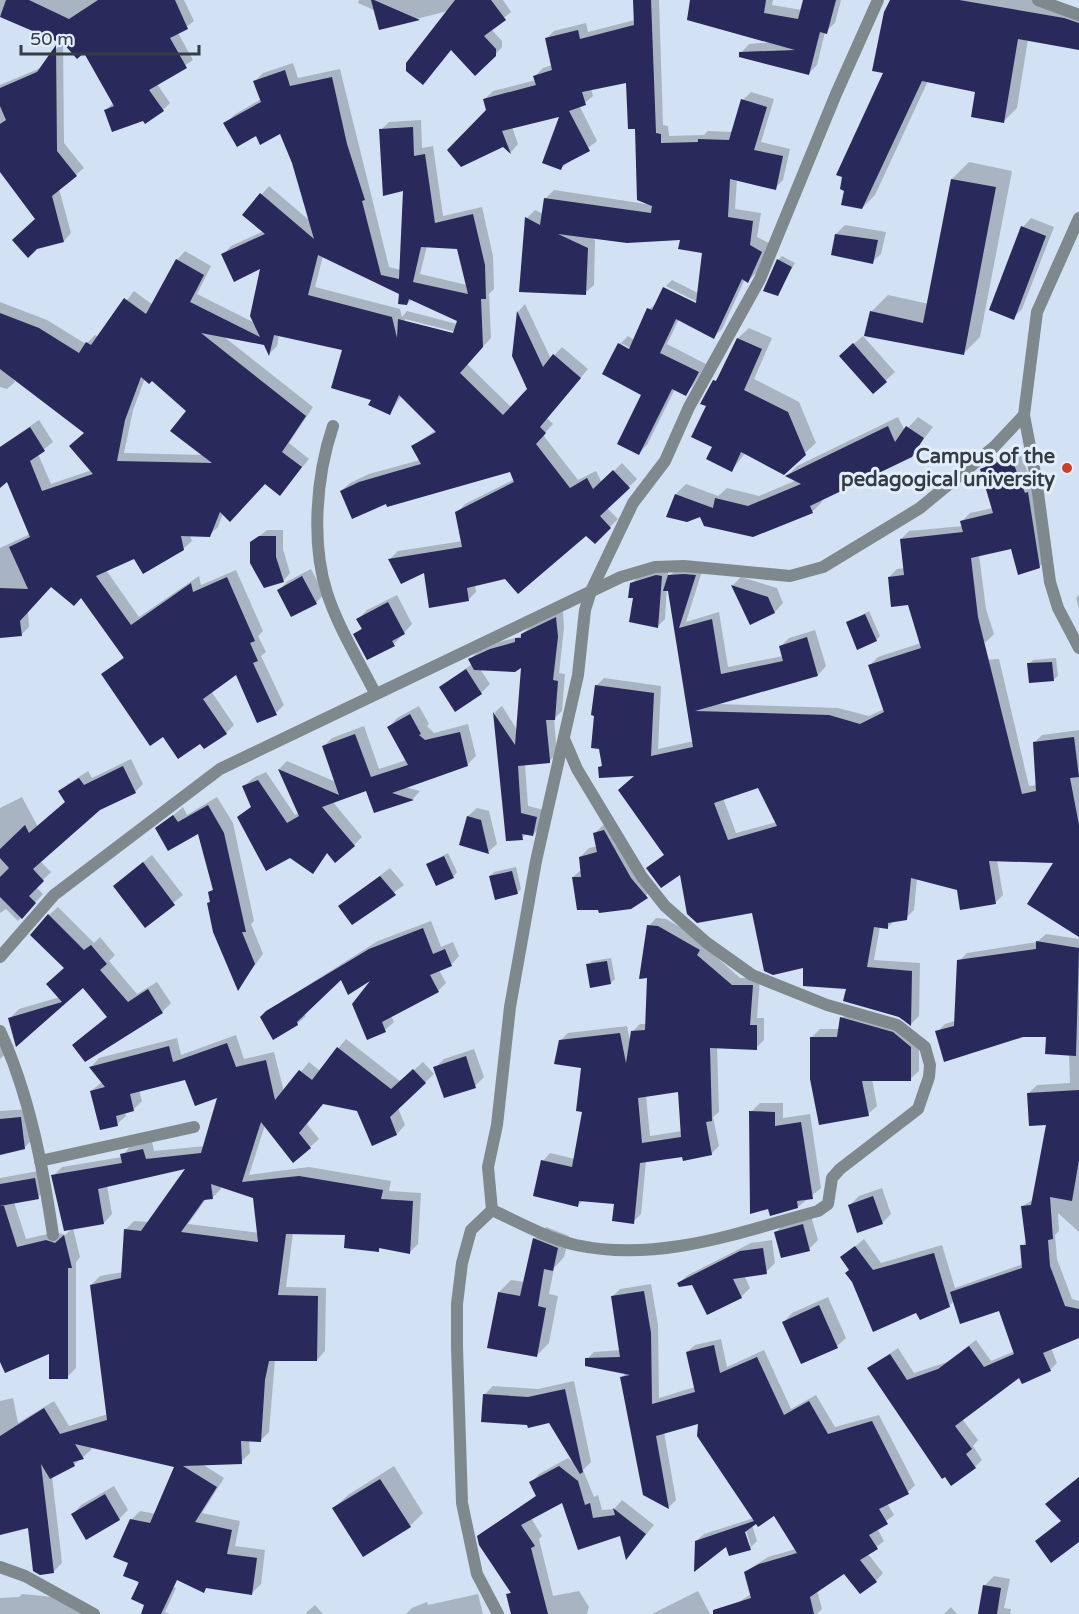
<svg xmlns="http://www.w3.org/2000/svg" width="1079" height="1614" viewBox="0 0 1079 1614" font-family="'Varela Round',sans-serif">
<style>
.shadow{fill:#0003;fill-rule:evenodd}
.building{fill:#29295b;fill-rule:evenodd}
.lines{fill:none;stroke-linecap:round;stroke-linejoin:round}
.street{stroke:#7f898d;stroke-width:12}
.poi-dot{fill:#cc4027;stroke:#e2eefd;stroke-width:2}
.labels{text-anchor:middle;stroke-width:6;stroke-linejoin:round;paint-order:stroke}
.poi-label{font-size:20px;font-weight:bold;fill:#363c43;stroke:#e2eefd;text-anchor:end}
</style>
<rect width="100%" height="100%" fill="#d2e1f3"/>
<g class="shadow">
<polygon points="0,0 184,0 194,21 178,33 193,60 157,84 170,103 163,110 143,119 106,110 113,103 84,49 58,34 56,36 0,16"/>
<polygon points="359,0 503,0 511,12 491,29 502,41 502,47 495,55 448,11 380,28 376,11 358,3"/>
<polygon points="635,0 659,0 663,125 668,126 669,136 704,135 708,131 733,132 743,100 751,92 774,99 761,142 790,149 783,180 775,188 737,179 735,209 761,213 757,237 769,243 756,273 748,281 745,279 722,329 714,337 679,319 667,344 706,364 693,386 685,394 675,389 647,445 639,453 643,394 604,374 620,343 635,354 636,351 621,343 628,336 634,340 649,309 658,302 665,287 665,290 702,308 703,305 666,286 672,280 698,293 704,251 681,239 587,236 595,240 594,285 585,293 521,291 527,218 535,210 543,214 546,198 554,190 646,204 636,127 627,81 591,89 593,96 580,107 597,141 560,169 561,115 512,127 518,144 511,152 503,146 485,99 493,91 536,80 535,76 543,68 552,65 546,39 554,31 586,23 588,32 635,20"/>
<polygon points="692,0 773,0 772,5 802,10 805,0 841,0 835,23 825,32 817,65 808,74 741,53 749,44 773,42 687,19"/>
<polygon points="892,0 1034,0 1079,8 1079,48 1028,39 1017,108 1004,121 977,91 928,81 875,195 862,208 886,72"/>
<polygon points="63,40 64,143 84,168 59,189 71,233 64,241 36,248 37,218 0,169 0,85 43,67"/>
<path d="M293 63 298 78 340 69 389 267 401 270 404 190 381 130 389 122 421 120 422 148 433 146 443 216 482 207 493 256 494 289 489 294 491 338 467 364 511 407 529 389 513 356 518 312 525 304 551 359 562 347 588 369 547 418 553 424 543 435 578 480 596 471 602 483 622 463 637 479 607 508 618 519 595 542 586 534 505 578 475 585 476 592 468 600 425 570 390 559 398 551 463 541 457 513 465 504 515 479 511 470 387 501 341 491 350 483 369 474 420 460 413 446 436 430 402 395 390 413 373 399 344 349 279 335 277 346 269 354 265 344 223 336 313 407 289 443 309 459 280 494 265 482 223 513 218 527 209 535H190L192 541 183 549 135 557 106 570 139 617 199 576 201 585 236 570 263 631 258 636 266 652 261 656 284 705 276 713 236 672 211 691 234 725 226 733 201 742 164 735 103 674 125 656 82 597 52 585 28 612 29 627 21 635 0 637V548L30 534 0 462V447L39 420 53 442 38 454 51 484 92 470 85 432 11 376 15 382 7 389 0 387V302L47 320 86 344 95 335 99 337 134 291 153 305 177 260 185 251 211 266 197 294 255 323 263 267 223 255 231 246 264 231 244 215 269 186 310 221 294 162 281 132 256 134 225 124 234 115 261 99 255 81 263 73ZM427 246 459 247 467 285 420 274ZM323 256 400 293 407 304 412 299 459 320 457 324 407 311 402 317 400 309 315 287ZM405 319 460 333V336L405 322ZM145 378 152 379 188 411 204 455 124 453 133 410Z"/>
<polygon points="969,162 1012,171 980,337 963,354 871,312 888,295 929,304 952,179"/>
<polygon points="1031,218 1054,227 1022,309 1013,318 1023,227"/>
<polygon points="845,225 886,232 881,254 872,262 836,234"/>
<polygon points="782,256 795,263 777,294 778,260"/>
<polygon points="749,328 772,338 754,379 799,402 816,443 805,453 746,452 732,470 714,447 708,406 715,381 721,374 738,338"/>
<polygon points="863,336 895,372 873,392 850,347"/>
<polygon points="898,417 905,431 918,417 933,427 911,455 821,499 822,502 812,512 701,515 676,494 686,484 718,496 727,488 759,496 797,480 788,475 797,466"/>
<path d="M1019 450 1033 486 1047 559 1039 567 1012 547 979 555 986 609 994 634 986 642 951 650 953 662 999 659 1029 786 1037 785 1034 743 1042 735 1079 730V935L1055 861 997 860 1003 895 995 903 958 888 917 878 914 910 906 918 895 920 888 927 880 926 874 960 920 963 919 1016 911 1024 805 966 753 911 681 873 648 868 665 854 637 774 599 768 603 764 596 686 604 678 661 686 658 749 694 741 667 584 665 619 658 626 635 597 631 584 638 577 668 570V578L678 567 703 568 686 622 719 612 728 667 783 656 781 646 789 638 815 630 826 666 818 675 717 704 838 708 869 716 884 709 870 665 878 657 921 643 909 604 889 577 897 569 905 568 901 539 909 531 963 526 962 521 970 513 993 508 982 470 990 462ZM758 786 777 822 736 833 723 798Z"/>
<polygon points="267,530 283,530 283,549 290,573 283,581 251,543"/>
<polygon points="311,569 324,594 316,603 279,590 288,581"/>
<polygon points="741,577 777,588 783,603 775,612 751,623 733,585"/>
<polygon points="397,595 412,624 394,644 355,634 363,627 358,619 367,610"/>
<polygon points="1079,595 1079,609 1076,598"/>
<polygon points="563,611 564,628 559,673 565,674 562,711 554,719 557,754 549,761 525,764 528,806 544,810 540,827 533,835 527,833 522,838 508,839 495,712 502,706 517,730 523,665 480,669 490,684 481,693 441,687 472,664 470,660 477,652 499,642 519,637 530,627"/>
<polygon points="869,611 880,636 876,640 848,623"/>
<polygon points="1056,658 1058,676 1053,680 1029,664 1033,660"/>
<polygon points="419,706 429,724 427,726 434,733 468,724 476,756 467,765 405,787 420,791 413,799 375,812 367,789 333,802 362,837 354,845 328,852 313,872 239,817 252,806 244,786 253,778 266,772 295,815 299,813 279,769 287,761 336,782 323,747 332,738 364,726 379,769 407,760 389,727 397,718"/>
<polygon points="131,759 143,784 135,792 100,809 40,861 51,872 36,887 43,894 18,921 6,909 0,913 0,808 22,797 38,827 67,802 60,792 68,784 88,771 92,778"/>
<polygon points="217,797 233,823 254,921 251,924 263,954 238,988 208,903 211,900 210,892 214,888 199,832 157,829 183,807 187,815"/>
<polygon points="477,808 489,811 497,844 488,852 468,816"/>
<polygon points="604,824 655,888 631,907 573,877 582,869 580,857 589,848 598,846 595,833"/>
<polygon points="448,853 457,872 453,877 427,864"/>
<polygon points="152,855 183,895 145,926 114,886"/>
<polygon points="516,867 521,889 517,893 490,876 494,872"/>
<polygon points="390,868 404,885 353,923 340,906"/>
<polygon points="58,907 94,943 100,937 115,955 109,961 137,994 157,982 171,1003 162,1012 74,1045 109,1016 83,986 17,1044 10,1018 19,1009 60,997 65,968 49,915"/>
<path d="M656 918 666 919 706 942 704 946 740 978H760L757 1018H764V1040L756 1048 717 1047 719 1112 713 1117 719 1146 711 1154 646 1161 641 1214 633 1222 616 1203 583 1200 578 1205 543 1161 550 1153 575 1159 584 1110 583 1067 560 1041 568 1033 627 1026 630 1041 632 1032 640 1024H646L649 926ZM679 1090 682 1131 650 1136 646 1096Z"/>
<polygon points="431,921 441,947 453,942 459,956 451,965 439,970 446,983 438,991 391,1016 394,1022 385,1030 368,1038 376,976 341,977 304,1013 306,1016 297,1024 270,1009 378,941"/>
<polygon points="1046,934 1079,939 1079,1119 1029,1093 1037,1085 1070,1083 1069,1054 1048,1036 937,1032 945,1024 955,1021 959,961 967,953 1037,942"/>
<polygon points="611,958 615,979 611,983 588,965 592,961"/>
<polygon points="851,1009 919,1038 919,1071 910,1079 872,1079 877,1106 868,1114 811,1038 820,1029 840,1029 842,1018"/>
<polygon points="0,1030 14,1046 0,1059"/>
<path d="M236 1035 244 1059 274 1052 284 1092 309 1062 320 1071 346 1039 401 1082 423 1062 434 1074 398 1108 405 1125 397 1134 372 1144 358 1110 324 1102 307 1124 319 1139 310 1147 265 1125 249 1175 309 1167 391 1181 389 1191 421 1193 418 1244 409 1253 381 1247 378 1250 347 1234 293 1233 286 1287 326 1288 325 1351 317 1360 275 1359 269 1432 260 1441 249 1440 250 1453 241 1462 202 1464 224 1478 202 1513 240 1521 235 1546 265 1550 261 1584 252 1593 178 1579 161 1581 176 1588 165 1612 170 1614H143L146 1604 130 1563 131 1520 140 1511 156 1514 176 1466 90 1446 92 1449 74 1465 52 1476 62 1563 53 1572 29 1526 0 1534V1401L13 1398 18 1423 54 1401 69 1426 108 1414 91 1285 100 1276 123 1272 125 1230 134 1221 149 1222 189 1166 107 1185 112 1214 104 1223 53 1176 62 1167 122 1157 130 1146 152 1141 154 1151 205 1146 220 1096 186 1078 139 1090 142 1101 133 1110 125 1112 126 1116 117 1124 91 1091 102 1082 91 1067 99 1058 177 1038 181 1055ZM221 1186 255 1197 259 1233 188 1224 206 1199 212 1198 221 1189Z"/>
<polygon points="474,1049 484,1077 475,1086 435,1068 444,1059"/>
<polygon points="760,1103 783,1103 783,1118 810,1114 821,1188 798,1207 751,1112"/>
<polygon points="30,1109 33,1139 24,1148 0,1154 0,1111"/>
<polygon points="1079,1130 1079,1232 1058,1213 1059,1231 1055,1235 1057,1259 1072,1299 1079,1301 1079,1337 1051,1348 1057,1363 1050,1370 1020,1376 962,1419 978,1440 973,1446 982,1460 975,1467 945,1475 869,1368 898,1348 914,1373 947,1362 976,1340 991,1361 1015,1351 1000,1309 954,1301 949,1306 917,1311 850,1270 842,1258 864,1239 881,1263 942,1245 955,1288 1023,1264 1022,1246 1027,1241 1023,1206 1034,1199"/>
<polygon points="44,1170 47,1189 38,1197 14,1202 26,1239 56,1232 65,1235 73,1228 80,1257 76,1262 76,1368 67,1377 51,1352 0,1358 0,1178"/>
<polygon points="882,1188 891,1214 882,1223 850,1205 859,1196"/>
<polygon points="811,1216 818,1240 809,1249 776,1232 785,1223"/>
<polygon points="546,1227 569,1236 564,1257 554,1268 549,1294 558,1296 549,1343 537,1355 499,1292 511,1280 524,1282 534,1239"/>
<polygon points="772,1240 775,1263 766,1272 744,1275 750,1288 741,1297 708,1313 693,1283 679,1283 688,1275 751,1243"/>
<path d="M651 1284 658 1325 659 1398 695 1387 687 1352 695 1345 721 1339 727 1367 764 1350 791 1409 816 1395 835 1427 879 1415 915 1485 908 1492 887 1503 894 1515 877 1528 884 1541 868 1554 883 1573 876 1581 845 1572 817 1590 822 1609 817 1614H737L739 1602 751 1594 745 1572 768 1557 796 1549 774 1514 752 1525 757 1541 750 1548 696 1541 704 1534 754 1518 699 1421 664 1432 676 1500 669 1507 644 1494 622 1377 627 1372 587 1359 594 1352 621 1350 612 1297 620 1289ZM744 1525 751 1546H748L741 1526Z"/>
<polygon points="828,1297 846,1338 837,1346 784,1322 792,1313"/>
<polygon points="574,1381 591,1462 583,1470 594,1497 598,1495 602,1510 614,1509 622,1500 654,1525 627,1557 621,1535 563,1501 531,1518 542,1536 539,1539 553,1596 579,1591 589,1607 587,1614 526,1614 508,1595 512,1591 479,1536 537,1495 531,1483 539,1474 568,1458 576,1465 550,1421 484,1395 493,1386 538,1389"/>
<polygon points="394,1466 423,1513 410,1526 334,1508 348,1495"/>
<polygon points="114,1486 128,1510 119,1519 73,1514 81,1505"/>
<polygon points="994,1576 1010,1579 1004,1608 1011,1609 1010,1614 979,1614 985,1585"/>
<polygon points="698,1591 710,1614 652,1614"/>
<polygon points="22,1594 72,1599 83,1614 0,1614 0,1598 19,1597"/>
<polygon points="478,1594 483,1614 406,1614 412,1608 427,1602 428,1605"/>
<polygon points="315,1605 323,1614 306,1614 307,1612"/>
<polygon points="951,1607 957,1614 944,1614"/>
</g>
<g class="building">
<polygon points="6,0 29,0 69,19 98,0 175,0 188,29 170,38 187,68 149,90 164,111 145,124 143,121 112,132 104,110 114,106 84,53 77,59 56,35 56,41 0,17"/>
<polygon points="371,0 374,0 420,20 379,30"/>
<polygon points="455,0 491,0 506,20 484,36 496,49 496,56 475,76 451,50 423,85 406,71 406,63"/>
<polygon points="633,0 651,0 656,133 661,134 661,143 698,142 698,139 729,140 741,99 767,107 754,150 783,156 776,190 730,179 728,217 753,221 750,245 762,252 748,283 742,279 714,339 676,319 660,353 699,372 686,396 672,389 639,455 617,444 641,395 602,374 618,343 629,349 647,308 652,310 663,287 696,303 702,253 678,249 680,240 627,243 558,234 588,248 586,295 519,292 525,217 540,225 544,198 651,213 652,206 637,200 635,129 628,129 626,83 582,92 586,105 569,111 590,151 563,165 561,170 542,163 559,117 502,131 511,154 503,147 461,167 447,150 486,110 483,99 536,85 533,76 552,70 545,38 578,30 580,39 634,25"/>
<polygon points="690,0 766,0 764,13 798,19 803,0 836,0 827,34 820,32 809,75 739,57 739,52 795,50 687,20"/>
<polygon points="890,0 959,0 1064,18 1079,23 1079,50 1018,39 1004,123 971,117 975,92 922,81 862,209 841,205 844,191 840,189 842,177 836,175 883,73 872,71 884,12"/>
<polygon points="56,45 57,151 77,176 52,196 64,242 37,249 28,258 12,240 35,219 0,172 0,124 6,120 0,106 0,88 37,72"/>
<path d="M285 70 290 86 332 77 347 144 365 200 362 201 381 275 399 279 403 191 383 196 379 129 413 127 414 156 425 154 435 223 473 214 485 265 486 299H481L483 347 460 373 503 415 527 389 512 356 517 311 543 367 553 354 581 378 540 427 546 433 536 444 570 488 587 478 593 489 613 470 630 488 600 516 611 528 595 544 586 536 518 594 505 579 467 588 469 601 429 608 424 573 401 584 388 559 462 547 455 512 514 482 510 472 387 507 386 504 352 519 340 491 359 482 421 464 411 446 436 432 399 395 390 415 368 405 371 400 331 388 342 350 274 335 269 356 264 345 201 333 306 416 282 452 302 467 280 496 265 484 230 522 220 512 210 537 181 536 184 550 143 574 134 559 96 576 131 625 191 583 193 592 227 577 255 641 250 643 258 661 253 663 277 715 257 723 236 675 203 699 227 734 204 749 200 744 178 759 163 737 150 746 101 674 124 658 81 598 74 606 51 587 20 621 22 636 0 638V588L28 589 9 547 30 537 7 482 0 488V447L30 427 45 451 30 461 42 491 93 474 69 446 84 433 0 369V313L39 328 79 353 86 342 91 345 124 298 146 314 176 259 204 275 190 302 260 337 250 316 260 269 234 282 221 254 265 234 242 215 260 193 314 239 292 163 280 134 260 145 256 136 237 147 223 123 261 102 253 81ZM421 247 457 249 468 294 413 282ZM318 255 399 294 398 304 407 305 409 299 457 321 453 333 398 319 397 338 392 317 308 295ZM141 377 149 384 152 381 186 411 170 431 212 463 117 461 125 420Z"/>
<polygon points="951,179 996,187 964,355 864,336 870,311 923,323"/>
<polygon points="1021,226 1046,236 1014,320 989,310"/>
<polygon points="835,234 878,240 873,264 831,255"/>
<polygon points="777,259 792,267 778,296 763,291"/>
<polygon points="737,338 762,349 744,390 788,412 806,455 784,475 741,452 732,472 706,459 712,447 691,437 706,406 700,404 713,380 716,381"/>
<polygon points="853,343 887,382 873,394 839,356"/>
<polygon points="888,426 895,442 906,426 924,438 912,457 810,506 813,513 753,537 704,526 700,517 687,522 666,517 675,494 713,508 715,498 748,506 801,484 785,476"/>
<path d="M1011 457 1025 493 1028 492 1040 568 1018 575 1011 549 971 558 978 617 1022 794 1036 791 1033 742 1074 737 1079 777 1070 778 1079 825V937L1027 904 1053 863 989 861 996 904 960 910 957 890 911 878 907 920 888 923V929L874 927 867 967 912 971 911 1026 899 1017 843 1001 846 989 803 986V968L773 975 764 971 752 913 697 923 687 914 680 875 661 888 646 868 664 855 618 790 634 776 599 778 598 767 602 766 599 749 591 748 594 716 591 715 595 685 654 693 651 756 693 747 668 591H663L668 575 684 574 696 575 679 628 712 619 721 674 783 661 779 646 807 637 818 676 695 711 829 715 860 724 884 712 868 665 921 648 908 605 891 607 888 577 904 575 900 539 963 532 960 521 993 513 980 469ZM758 788 777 826 728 840 714 803Z"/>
<polygon points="259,536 276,536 276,557 284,582 264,588 250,563 250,542"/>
<polygon points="656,575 662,576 658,628 629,622 633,598 628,598 630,583"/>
<polygon points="302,576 317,604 291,617 277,590"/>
<polygon points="731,585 768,597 775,613 750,625"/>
<polygon points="388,602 405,634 392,641 395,646 367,660 353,634 362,629 356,619"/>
<polygon points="865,614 877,641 857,650 846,622"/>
<polygon points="556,617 558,637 553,680 558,681 555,720 546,720 550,760 550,763 518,766 521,813 537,817 533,836 522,834 523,840 506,841 493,712 515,745 521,668 515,672 474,670 468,659 490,649 515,642 515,638 521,638 521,634"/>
<polygon points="1052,662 1054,681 1029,683 1027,663"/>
<polygon points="466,669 482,694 455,712 439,687"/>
<polygon points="410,714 421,734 419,735 425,740 460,732 468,766 392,793 414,800 374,813 366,791 322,807 355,846 335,863 327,853 313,874 290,858 266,871 237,817 251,807 242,786 258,780 287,823 299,816 278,769 339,795 322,746 355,734 371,777 408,765 387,727"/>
<polygon points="123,766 136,793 100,810 33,869 44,881 29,896 36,903 22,919 0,897 0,877 9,868 0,858 0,849 25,825 29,833 65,802 58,791 79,778 84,785"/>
<polygon points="208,805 224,833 246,932 242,932 255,964 238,991 213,932 207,903 210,902 208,892 213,890 198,834 168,851 155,828 173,815 178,822"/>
<polygon points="467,816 481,820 489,854 459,845"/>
<polygon points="604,830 631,878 648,898 631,909 599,913 598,910 577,910 572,877 581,877 579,857 597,852 593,833"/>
<polygon points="444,856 454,878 436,886 426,864"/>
<polygon points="143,862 175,905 145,928 113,886"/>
<polygon points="512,871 518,894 495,900 489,876"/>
<polygon points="380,876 396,895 352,925 338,906"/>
<polygon points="48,914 84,950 91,945 107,964 100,970 128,1002 148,989 163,1013 85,1062 72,1045 107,1017 83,988 16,1047 8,1018 62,1002 46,984 64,968 30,935"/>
<path d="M647 925 658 926 700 950 697 955 732 985H753L750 1025H757V1050L710 1048 712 1121 706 1122 712 1155 683 1161 682 1157 640 1163 634 1224 612 1221 614 1204 579 1201 578 1207 533 1196 541 1160 572 1167 582 1112 576 1111 581 1068 554 1064 559 1040 620 1033 626 1063 631 1031 645 1030 647 978 639 979ZM678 1092 681 1137 642 1143 638 1098Z"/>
<polygon points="423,928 433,954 445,949 452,966 430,975 439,992 382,1022 386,1032 367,1040 352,1004 370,981 348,995 341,980 297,1022 298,1025 273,1040 260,1017 266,1011 369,949"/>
<polygon points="1036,941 1079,948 1076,1056 1045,1054 1046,1037 1023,1037 944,1062 935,1031 954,1026 957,960 1036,949"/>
<polygon points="607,961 611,984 590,988 586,964"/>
<polygon points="840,1017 893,1032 911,1047 911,1081 862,1081 869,1116 819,1125 810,1079 810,1037 837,1037"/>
<path d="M227 1043 236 1067 266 1060 275 1100 299 1070 312 1080 337 1047 391 1089 413 1069 426 1083 390 1117 397 1135 372 1146 357 1111 323 1104 299 1133 311 1148 293 1163 261 1122 242 1182 299 1176 383 1190 381 1199 413 1201 410 1254 379 1248V1252L344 1248 345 1235 286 1234 278 1295 318 1296 317 1361H269L265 1380 261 1442 241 1441 242 1464 183 1466 217 1487 195 1522 232 1530 227 1554 257 1558 252 1595 206 1588 204 1593 177 1580 161 1614H141L144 1605 131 1599 139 1582 123 1576 128 1563 113 1557 130 1519 150 1523 174 1467 75 1444 84 1459 73 1462 75 1466 50 1479 41 1464 54 1573 40 1575 33 1571 28 1528 0 1535V1436L44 1408 60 1434 107 1420 90 1285 121 1278 124 1229 141 1231 185 1169 98 1189 104 1224 64 1231 51 1175 122 1163 120 1154 143 1149 146 1159 201 1153 217 1098 195 1106 185 1080 130 1094 134 1111 116 1116 118 1126 100 1130 90 1091 105 1087 89 1067 169 1046 173 1062ZM211 1184 253 1198 258 1242 181 1232 204 1200 213 1199Z"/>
<polygon points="466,1056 476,1088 444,1098 433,1067"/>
<polygon points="1079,1090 1079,1160 1072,1201 1050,1197 1053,1239 1048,1240 1050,1266 1065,1306 1079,1309 1079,1338 1043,1353 1051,1371 1022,1384 1019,1378 955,1426 972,1449 966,1454 976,1468 951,1486 945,1477 942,1479 867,1368 890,1354 907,1380 938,1369 969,1346 984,1367 1014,1354 999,1311 960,1324 950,1292 1022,1268 1020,1245 1026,1245 1021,1206 1031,1205 1046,1125 1029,1126 1027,1093"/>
<polygon points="749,1111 775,1112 775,1126 801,1122 813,1199 797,1201 798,1208 770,1216 768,1209 750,1214"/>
<polygon points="21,1117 25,1149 0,1155 0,1119"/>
<polygon points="35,1178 39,1199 0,1206 0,1184"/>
<polygon points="873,1196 883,1224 857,1233 848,1205"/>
<polygon points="0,1206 4,1206 17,1247 46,1240 55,1243 64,1235 72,1268 68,1268 68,1379 49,1379 49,1354 5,1373 0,1362"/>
<polygon points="803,1224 810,1251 781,1258 774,1232"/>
<polygon points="533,1238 558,1248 553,1271 544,1269 538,1306 546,1308 537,1357 487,1348 498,1292 520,1296"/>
<polygon points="855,1246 873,1270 934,1253 950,1307 920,1320 916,1313 873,1332 852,1282 845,1273 849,1270 840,1257"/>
<polygon points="763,1248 767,1274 733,1279 742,1298 707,1315 692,1285 679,1287 677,1283 740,1251"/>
<polygon points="644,1291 651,1333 652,1404 695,1392 686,1352 714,1345 720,1373 757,1357 784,1415 809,1401 828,1434 872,1421 909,1494 879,1509 888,1524 869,1535 878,1549 860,1560 877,1582 860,1594 844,1574 810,1597 814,1614 713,1614 713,1610 751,1598 744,1572 759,1564 797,1553 774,1516 758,1527 756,1524 745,1532 751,1550 729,1556 726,1547 694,1572 695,1541 754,1521 697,1436 698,1424 656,1436 669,1509 643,1495 620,1377 630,1375 585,1366 585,1358 620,1357 611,1296"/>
<polygon points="819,1305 838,1348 801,1364 782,1322"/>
<polygon points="565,1389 583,1472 580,1474 549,1423 528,1428 527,1425 481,1422 483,1394 528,1397"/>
<polygon points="559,1466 578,1481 585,1505 590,1503 593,1518 615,1515 613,1508 646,1534 626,1560 620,1536 578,1550 562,1503 521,1525 535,1546 531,1548 548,1614 511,1614 506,1594 511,1593 479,1545 477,1536 536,1496 529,1482"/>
<polygon points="1079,1477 1079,1542 1051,1563 1035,1541 1061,1521 1045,1504"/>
<polygon points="380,1479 411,1527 363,1557 332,1508"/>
<polygon points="105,1494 120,1520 86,1540 71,1514"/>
<polygon points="983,1585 1001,1588 997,1614 978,1614"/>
</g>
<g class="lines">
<g class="street">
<polyline points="1038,0 1079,15"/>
<polyline points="1024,415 1036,478 1050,582 1058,608 1079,648"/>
<path d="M333 426C316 476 311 543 327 593 338 627 359 661 375 693"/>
<polyline points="0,957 54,895 220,769 621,577 655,567 684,566 790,576 823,567 920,508 994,447 1024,415 1037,312 1079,218"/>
<path d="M0 1031C29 1093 43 1167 53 1235"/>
<polyline points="40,1161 194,1127"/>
<path d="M492 1210C520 1223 547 1238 576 1245 659 1263 740 1232 818 1211L828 1204 832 1178 840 1169 918 1109 929 1077 930 1065 925 1047 897 1025 827 1005 752 975 707 943 665 906 642 877 577 769 565 741"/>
<polyline points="0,1567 25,1576 94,1614"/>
<polyline points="498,1614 477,1574 462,1503 457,1347 457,1304 462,1263 471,1230 492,1210 488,1167 497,1125 510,1007 536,861 578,675 585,610 591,591 633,503 665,461 689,407 760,279 836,94 878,0"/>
</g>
</g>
<circle class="poi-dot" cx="1067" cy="468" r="6"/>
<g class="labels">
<g class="poi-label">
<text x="1055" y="463">Campus of the<tspan x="1055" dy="23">pedagogical university</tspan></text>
</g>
</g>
<path d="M21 45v9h178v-9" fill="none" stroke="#363c43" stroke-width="3"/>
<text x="30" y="45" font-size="18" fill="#363c43" stroke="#e2eefd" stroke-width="4.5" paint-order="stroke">50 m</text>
</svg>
